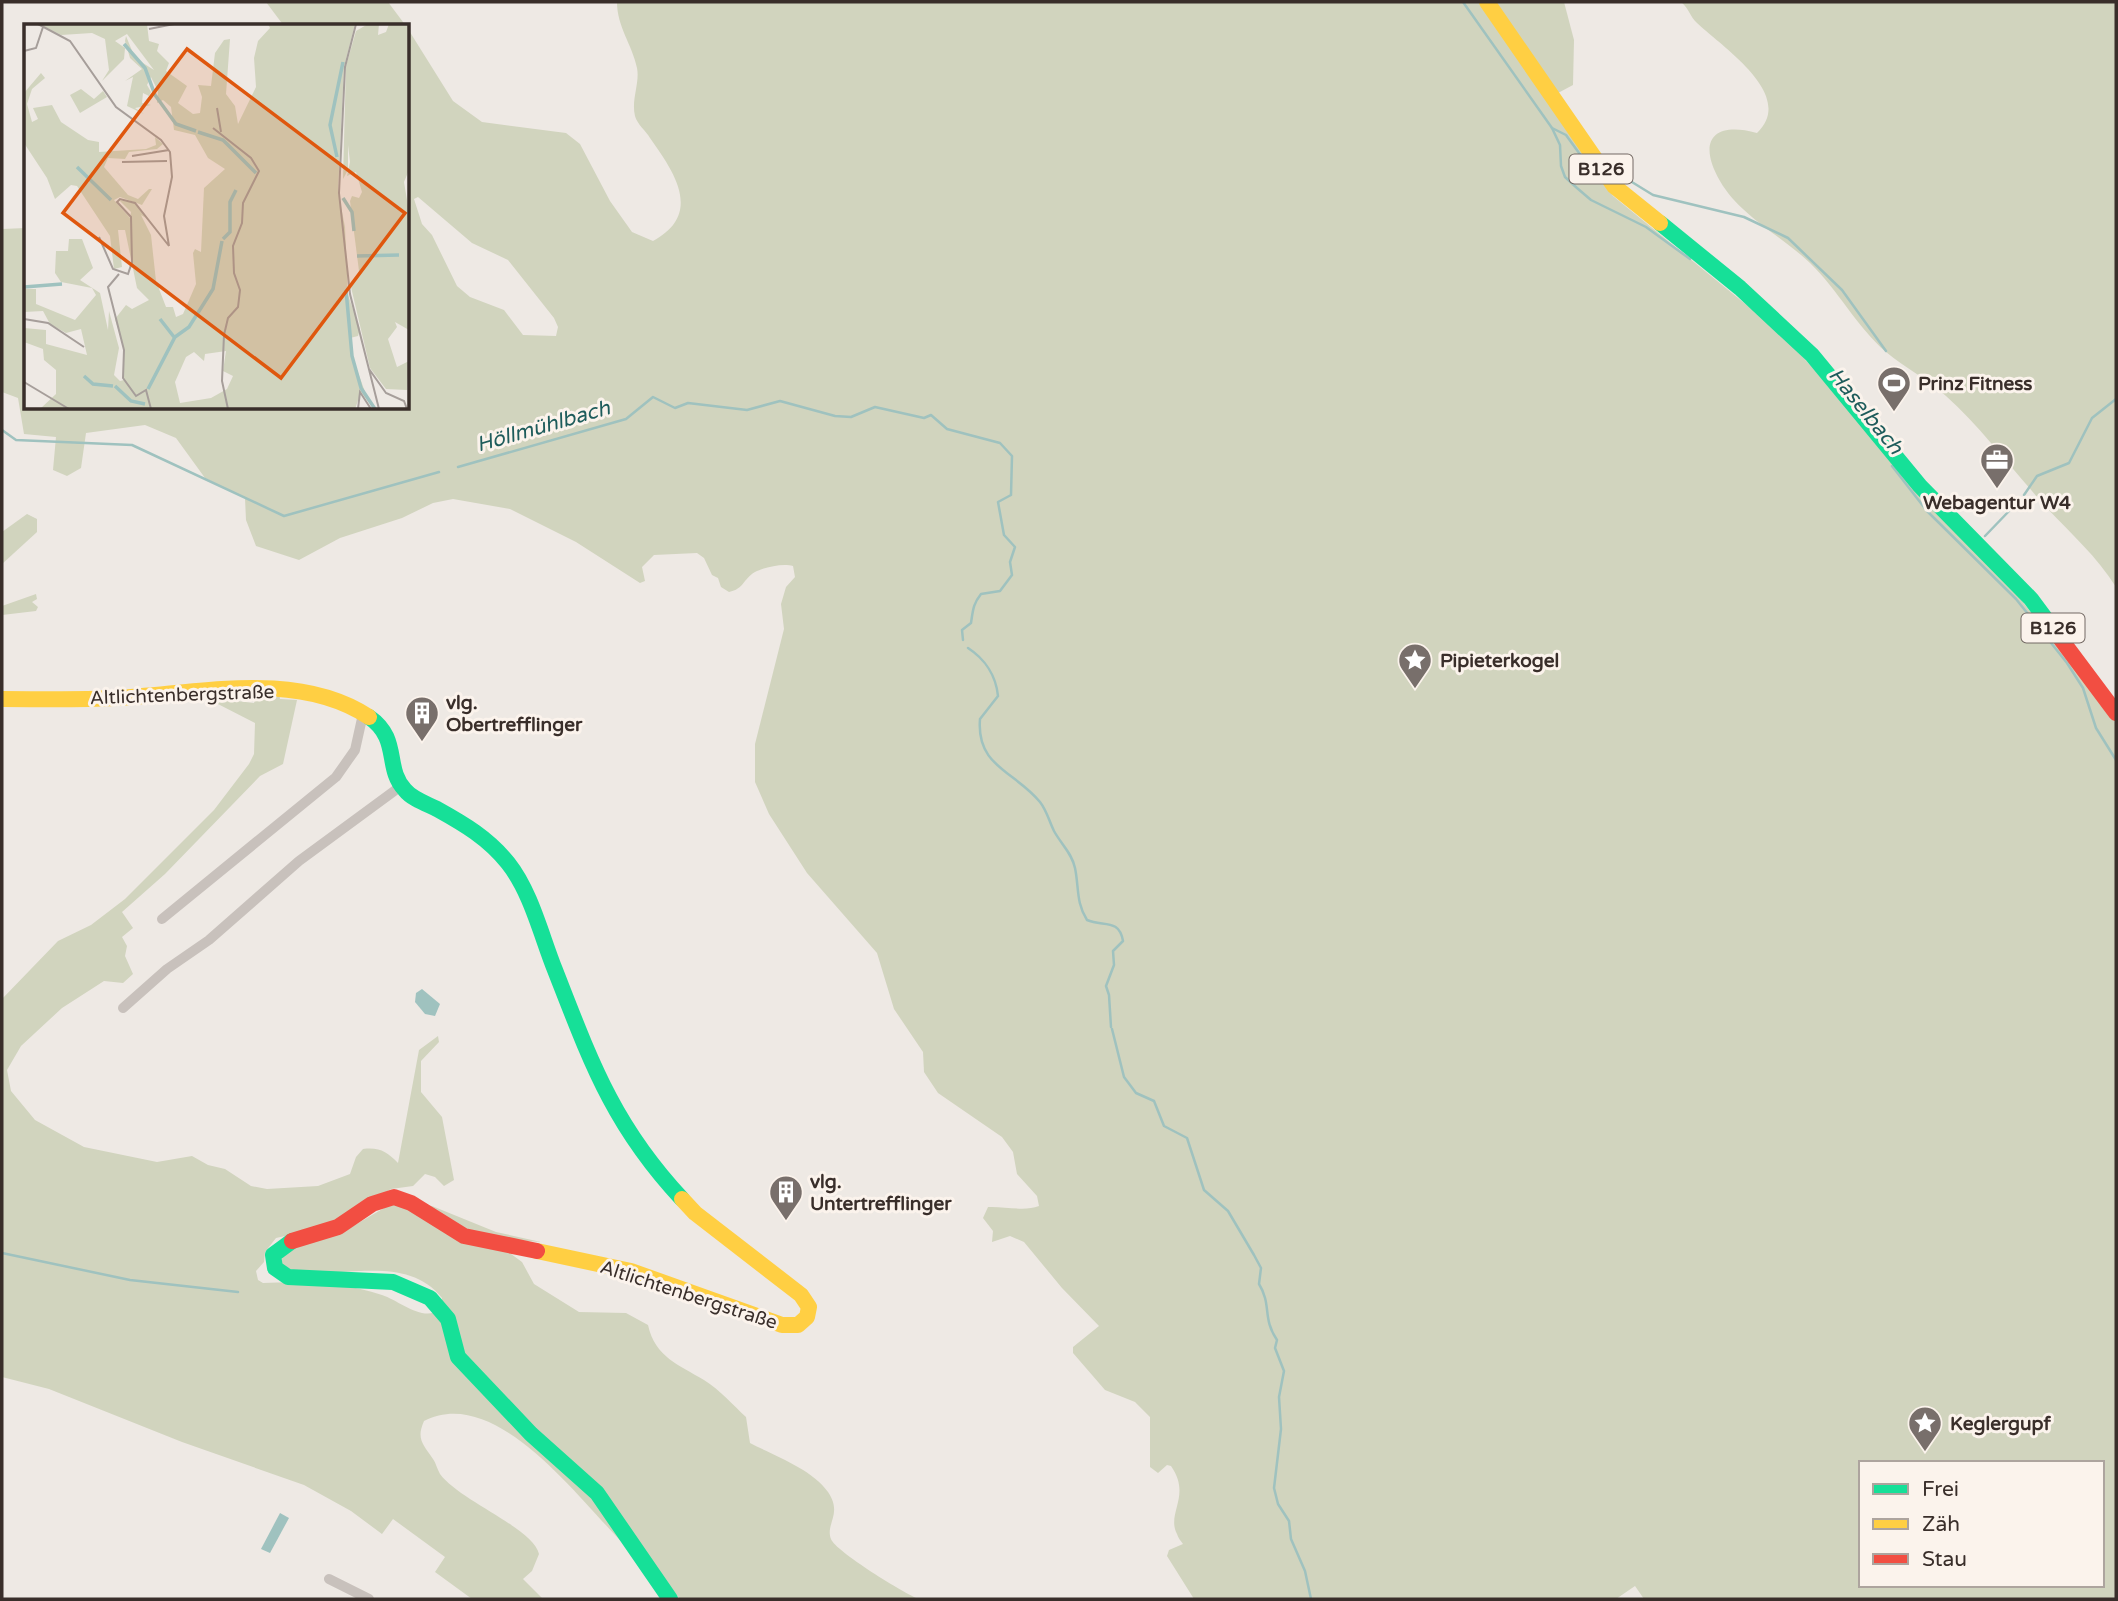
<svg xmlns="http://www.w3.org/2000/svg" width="2118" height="1601" viewBox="0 0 2118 1601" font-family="'Varela Round',sans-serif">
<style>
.green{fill:#d1d4be;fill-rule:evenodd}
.water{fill:#9fc2bf}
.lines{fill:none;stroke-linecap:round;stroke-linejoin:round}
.stream{stroke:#9fc2bf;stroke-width:2.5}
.street{stroke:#c8c1bc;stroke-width:10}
.fast{stroke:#16e098;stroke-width:16}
.slow{stroke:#ffcf43;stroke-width:16}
.jam{stroke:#f24e42;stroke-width:16}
.labels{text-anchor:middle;stroke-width:6;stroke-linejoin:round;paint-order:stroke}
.shield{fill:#fbf3ec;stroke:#736964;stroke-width:2}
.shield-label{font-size:18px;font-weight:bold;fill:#392e2a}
.poi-label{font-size:19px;font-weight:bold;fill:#392e2a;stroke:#fbf3ec;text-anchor:start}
.street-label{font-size:19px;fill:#392e2a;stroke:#fbf3ec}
.water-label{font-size:21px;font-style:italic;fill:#1e5c5b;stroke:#fbf3ec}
.inset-river{fill:none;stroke:#9fc2bf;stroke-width:3.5}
.inset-road{fill:none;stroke:#a69e9a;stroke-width:2}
.view{fill:#df570e;fill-opacity:0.15;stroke:#df570e;stroke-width:3.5}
.inset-edge{fill:none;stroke:#392e2a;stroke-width:3.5}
</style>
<rect width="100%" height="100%" fill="#eee9e4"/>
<g class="green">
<polygon points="266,2 388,2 406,26 284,26"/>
<path d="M617 2H1481L1613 196 1781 333 2012 588 2116 723V1599H1644L1635 1586 1616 1599H1194L1167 1556 1169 1550 1183 1544C1181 1541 1178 1538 1177 1534 1166 1513 1192 1496 1171 1466L1167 1465 1158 1473 1150 1467V1417L1135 1402 1105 1390 1073 1353V1347L1099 1326 1062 1288 1024 1242 1010 1236 992 1242 993 1231 983 1218 988 1207C1004 1206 1024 1212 1039 1206L1037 1196 1017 1174 1013 1152 1002 1137 938 1093 924 1072 923 1052 894 1009 877 953 807 873 769 814 755 782V744L784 629 781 604 786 587 795 577 793 566C783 563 765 567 755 572 743 579 744 589 729 592L721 587 718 578 712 575 704 558 697 553 654 555 642 567 645 581 640 583 576 542 510 509 453 499 433 503 402 518 340 538 299 560 256 546 246 520 245 498 205 478 176 438 145 425 86 433 81 468 67 476 53 470 56 437 24 434 18 398 2 392V229L26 228V408H408V29L453 101 482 122 566 133 580 144 610 201 632 232 653 241C703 214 675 173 650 138 646 131 637 124 635 116 631 100 640 83 637 68 632 44 617 27 617 2ZM418 197 472 243 508 260 554 318 558 327 556 336 523 335 504 310 470 297 457 286 432 235 422 224 414 199ZM1861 1463H2102V1585H1861Z"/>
<polygon points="1493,2 1564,2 1574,40 1573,85 1558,93"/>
<path d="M1681 2H2116V587C2093 550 2059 524 2032 491 2004 459 1978 425 1946 396 1928 379 1905 368 1886 352 1857 327 1838 290 1810 263 1782 236 1740 216 1720 181 1697 141 1713 121 1757 133 1797 95 1722 47 1697 23 1690 17 1689 8 1681 2Z"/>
<polygon points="27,514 37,519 37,532 2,564 2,532"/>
<polygon points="36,594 37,599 32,602 38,607 36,611 2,615 2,606"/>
<path d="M221 692 237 701 254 703 258 692 279 693 280 699 297 700 283 764 260 776 165 874 122 912 133 928 122 937 127 946 125 956 133 974 123 983 104 981 62 1008 21 1046 7 1070 11 1091 35 1120 84 1147 157 1162 192 1156 208 1165 225 1169 251 1186 267 1189 318 1186 350 1174 356 1157 363 1149C380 1147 387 1152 398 1163L419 1050 438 1036 439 1042 421 1061V1092L442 1117 454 1180 444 1186 435 1177 425 1174 413 1186 391 1189 326 1227 276 1238 265 1252 264 1262 256 1271 258 1280 263 1283C302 1281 345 1282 382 1295 400 1301 424 1323 440 1309L442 1298C404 1250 335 1283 285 1269L281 1263 284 1252 348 1229 391 1204 432 1206 496 1232 541 1242 489 1238 522 1262 534 1284 579 1312 626 1313 648 1325C655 1357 679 1365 704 1380 720 1390 733 1405 746 1417L750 1443C775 1456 812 1469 828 1492 843 1514 825 1524 831 1539 835 1551 905 1594 919 1599H680C664 1579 646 1565 627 1547 581 1503 497 1383 424 1421 416 1439 423 1444 433 1459 436 1463 437 1469 440 1474 460 1501 533 1528 539 1554L532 1571 523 1579 543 1599H472L435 1572 445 1557 393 1519 382 1534 351 1511 304 1485 182 1442 49 1389 2 1377V999L58 941 91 925 125 899 214 810 249 764 254 754 255 723 214 702 212 698Z"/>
</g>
<g class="water">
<polygon points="422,989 440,1004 435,1016 425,1014 415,1002 416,993"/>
<polygon points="280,1513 289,1518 270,1553 261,1549"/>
</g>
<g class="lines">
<g class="stream">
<polyline points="1463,2 1552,128 1560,145 1561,166 1565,177 1577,188 1591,200 1646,227 1690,259"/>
<polyline points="1552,128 1566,135 1587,164"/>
<polyline points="1614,171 1653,195 1744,217 1788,238 1842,290 1886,351"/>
<polyline points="2,430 16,440 132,445 284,516 439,472"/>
<polyline points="1892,466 1927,511 2016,599 2067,663 2083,688 2096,728 2116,760"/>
<path d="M458 467 626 419 653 397 675 408 688 403 747 410 780 401 835 416 851 417 875 407 924 418 931 415 947 429 1000 443 1012 456 1011 495 998 502 1004 535 1015 547 1010 562 1012 575 1000 591 981 594C973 604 973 610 971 623L962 630 963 640"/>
<polyline points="2024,495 2037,476 2069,463 2092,418 2116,399"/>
<polyline points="1985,536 2011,509"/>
<path d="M968 648C985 659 996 676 998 696L980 719C976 767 1015 771 1040 802 1047 811 1049 821 1054 831 1061 844 1072 853 1075 868 1079 887 1076 903 1087 920 1103 927 1119 918 1123 941L1113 951 1114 965 1106 986 1109 995 1111 1027"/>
<path d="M1112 1029 1124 1077 1136 1093 1154 1101 1164 1126 1187 1138 1204 1190 1228 1211 1254 1255 1261 1268 1259 1284C1272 1305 1262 1318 1277 1340L1275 1348 1284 1371 1279 1397 1281 1429 1274 1488 1278 1504 1289 1521 1291 1539 1305 1571 1311 1599"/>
<polyline points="2,1253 130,1280 238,1292"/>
</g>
<g class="street">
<polyline points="162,919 336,777 355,750 363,714"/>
<polyline points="123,1008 167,969 209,940 299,861 401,786"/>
<polyline points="329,1579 369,1599"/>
</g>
<g class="fast">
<polyline points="1660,223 1740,288 1812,355 1920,486 2031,599 2051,626"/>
<path d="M369 717C401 739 384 768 405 790 412 799 427 804 437 809 464 824 488 838 508 863 531 892 541 935 555 970 591 1062 613 1125 682 1199"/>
<polyline points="292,1241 273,1255 275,1268 288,1277 393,1282 430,1298 448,1319 458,1357 531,1434 597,1493 670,1599"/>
</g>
<g class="slow">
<polyline points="1487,2 1614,186 1660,223"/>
<path d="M2 699C40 699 78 700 115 698 197 694 296 669 369 717"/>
<polyline points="537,1251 631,1271 782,1325 798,1325 807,1317 809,1307 801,1295 695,1213 682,1199"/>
</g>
<g class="jam">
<polyline points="2051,626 2116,713"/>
<polyline points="292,1241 338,1227 372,1204 394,1197 411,1203 464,1236 537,1251"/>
</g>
</g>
<defs>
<g id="stadium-pin" transform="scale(1.75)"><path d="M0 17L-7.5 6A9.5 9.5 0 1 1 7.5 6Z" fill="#786f6b" stroke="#fbf3ec"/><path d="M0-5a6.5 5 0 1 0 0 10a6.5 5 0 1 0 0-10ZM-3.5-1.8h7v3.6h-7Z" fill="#fff"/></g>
<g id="office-pin" transform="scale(1.75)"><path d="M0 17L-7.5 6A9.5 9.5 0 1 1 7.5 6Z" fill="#786f6b" stroke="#fbf3ec"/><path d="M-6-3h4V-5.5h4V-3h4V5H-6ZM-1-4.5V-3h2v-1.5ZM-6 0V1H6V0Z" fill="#fff"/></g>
<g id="sight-pin" transform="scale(1.75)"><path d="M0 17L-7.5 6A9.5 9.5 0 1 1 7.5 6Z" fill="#786f6b" stroke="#fbf3ec"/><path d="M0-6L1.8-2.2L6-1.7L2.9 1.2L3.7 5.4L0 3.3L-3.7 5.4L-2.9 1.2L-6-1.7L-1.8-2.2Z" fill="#fff"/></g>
<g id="building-pin" transform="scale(1.75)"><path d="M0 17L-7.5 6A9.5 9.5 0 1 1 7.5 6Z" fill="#786f6b" stroke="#fbf3ec"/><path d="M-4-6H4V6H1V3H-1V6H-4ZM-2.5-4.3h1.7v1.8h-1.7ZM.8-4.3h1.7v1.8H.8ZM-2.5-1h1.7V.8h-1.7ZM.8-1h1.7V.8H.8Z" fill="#fff"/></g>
</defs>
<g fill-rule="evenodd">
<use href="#stadium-pin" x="1894" y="383"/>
<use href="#office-pin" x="1997" y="460"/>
<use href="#sight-pin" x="1415" y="660"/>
<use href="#building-pin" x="422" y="713"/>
<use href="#building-pin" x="786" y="1192"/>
<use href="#sight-pin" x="1925" y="1423"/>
</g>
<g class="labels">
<g class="shield">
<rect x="1569.5" y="154.5" width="63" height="29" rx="5"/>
<rect x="2021.5" y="613.5" width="63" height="29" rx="5"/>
</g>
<g class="shield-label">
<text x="1601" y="175">B126</text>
<text x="2053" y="634">B126</text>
</g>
<g class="poi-label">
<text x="1918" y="390">Prinz Fitness</text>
<text x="1997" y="509" text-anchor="middle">Webagentur W4</text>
<text x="1440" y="667">Pipieterkogel</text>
<text x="446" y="709">vlg.<tspan x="446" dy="22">Obertrefflinger</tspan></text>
<text x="810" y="1188">vlg.<tspan x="810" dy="22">Untertrefflinger</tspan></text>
<text x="1950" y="1430">Keglergupf</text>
</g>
<g class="street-label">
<text transform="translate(182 694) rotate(-2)" y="7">Altlichtenbergstraße</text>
<text transform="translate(689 1294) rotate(18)" y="7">Altlichtenbergstraße</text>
</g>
<g class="water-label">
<text transform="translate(1866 411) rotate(51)" y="7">Haselbach</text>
<text transform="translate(543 426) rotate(-16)" y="7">Höllmühlbach</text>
</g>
</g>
<g transform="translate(24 24)">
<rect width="385" height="385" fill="#eee9e4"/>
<path d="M15 0H123L125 17 135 20 133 27 145 39 142 47 163 62 154 79 169 90 176 89 178 73 174 61 187 62 191 29 200 16 206 15 202 70 211 82 214 100 232 63 230 34 234 17 246 4 244 0H331L320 43 314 167 321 203 324 271 336 305 334 312 326 314 327 329 345 379 337 368 331 385H16L32 370V346L20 336 19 325 0 318V304L22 306V320L63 331 57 305 42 309 26 300 19 287 0 288V265H12V280L51 296 72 271 68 264 37 258 31 249 32 227H44L45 215H58L69 244 56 256 76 269 84 306 85 287 95 324 90 351 96 357 100 356V325L91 295 102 281 108 285 125 276 113 264 101 206H94L98 243 90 245 86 212 53 162 47 161 31 175 23 154 0 119V69L17 49 21 54 8 65 3 80 8 98 14 95 9 84 28 81 37 98 64 116 75 118V128L122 125 132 121 131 113 139 120 133 125 105 128 101 135 84 134 80 143 104 171 114 175 125 165H128L118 181 96 173 90 176 106 194 107 188 95 176 111 179 122 194 117 191 127 211 132 257 142 283H149L152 293 159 290 172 260 169 229 171 225 177 228 180 164 201 145 184 134 171 111 150 106 147 83 139 76 133 79 134 67 127 53 123 61 127 68 125 72 119 69 118 79 127 81 111 84 120 90 103 82 109 53 101 57 118 45 106 34 101 17 102 12 111 34 130 46 103 10 91 17 101 24 100 35 78 57 85 46 81 15 68 9 37 11ZM202 327 199 347 209 352 203 365 187 374 156 379 151 358 162 333 170 328 180 337 181 330ZM344 0H355L354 11 362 8 365 0H385V146L380 158 385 188V306L371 298 373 303 364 315 373 343 385 337 383 366 362 365 346 344 327 263 335 247 326 177 328 172 335 174 338 168 332 148 323 152 326 138 324 121V146L319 155 322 42 332 7ZM57 65 70 75 79 67 83 73 56 89 46 71Z" fill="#d1d4be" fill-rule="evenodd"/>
<path class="inset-river" d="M100 20 121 44 131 71 152 100 172 107M174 108 199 116 232 149M313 133 306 101 319 38M53 143 87 176M319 174 328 188 330 207M199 215 206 208V178L212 166M333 232 375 231M0 263 38 260M322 266 328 332 337 364 351 385M136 295 150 313M60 352 69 360 89 362M91 362 107 377 121 380M124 365 151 313 165 303 189 265 198 217"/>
<path class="inset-road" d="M14 0 46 17 92 83 137 116 146 128 148 153 140 192 145 222 111 179 96 175 93 178 107 193 108 238 104 250 89 245 75 213M332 0 321 43 315 169 326 270 355 385M125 5 150 0M0 27 12 24 19 3M193 84 197 108M189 104 227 134 235 147 219 179 218 199 209 222 210 249 216 266 214 283 204 294 200 311 198 357 204 385M108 132 145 126M98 138 143 137M95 250 84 263 100 326 99 354 112 372 122 366 127 385M0 295 24 299 60 323M345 345 362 369 380 377 383 385M0 358 45 385M334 385 336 368 347 385"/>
<path class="view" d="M163 25 381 189 257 354 39 189Z"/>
<rect width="385" height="385" class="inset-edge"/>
</g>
<rect width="2118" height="1601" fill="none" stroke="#392e2a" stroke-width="7"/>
<rect x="1859" y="1461" width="245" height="126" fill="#fbf3ec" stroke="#ada49e" stroke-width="2"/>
<rect x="1873" y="1484" width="35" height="10" fill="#16e098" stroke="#ada49e" stroke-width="2"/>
<text x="1922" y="1496" font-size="21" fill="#392e2a">Frei</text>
<rect x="1873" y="1519" width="35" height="10" fill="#ffcf43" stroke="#ada49e" stroke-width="2"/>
<text x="1922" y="1531" font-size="21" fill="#392e2a">Zäh</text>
<rect x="1873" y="1554" width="35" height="10" fill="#f24e42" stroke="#ada49e" stroke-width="2"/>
<text x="1922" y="1566" font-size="21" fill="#392e2a">Stau</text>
</svg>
